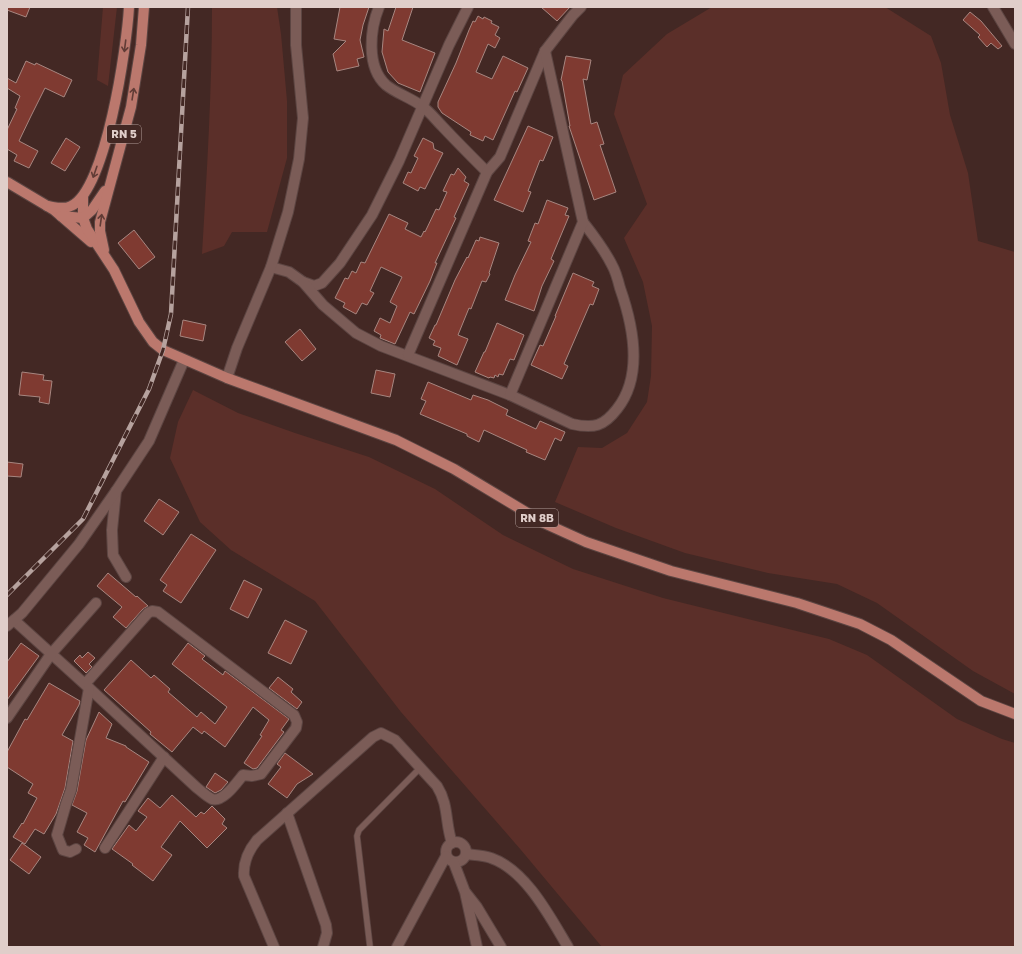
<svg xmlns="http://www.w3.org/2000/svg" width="1022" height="954" viewBox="0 0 1022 954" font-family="'Golos Text',sans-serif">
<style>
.green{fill:#5b2f29}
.building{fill:#7f3a31;stroke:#a78680}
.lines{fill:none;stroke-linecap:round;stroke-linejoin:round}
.service-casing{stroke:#5c4542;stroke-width:7}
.minor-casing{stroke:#5c4542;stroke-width:12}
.tertiary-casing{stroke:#5c4542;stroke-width:12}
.secondary-casing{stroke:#5c4542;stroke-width:12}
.primary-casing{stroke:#5c4542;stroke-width:12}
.service{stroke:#7b5c57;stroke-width:5.5}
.minor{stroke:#7b5c57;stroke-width:10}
.tertiary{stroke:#7b5c57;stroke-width:10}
.secondary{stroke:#7b5c57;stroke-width:10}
.primary{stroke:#bb786d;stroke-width:10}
.rail-casing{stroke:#b6a29e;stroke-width:4.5}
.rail{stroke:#432824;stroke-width:3;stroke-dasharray:9;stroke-linecap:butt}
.oneway{stroke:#613c36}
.labels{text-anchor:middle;stroke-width:3;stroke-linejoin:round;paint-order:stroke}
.shield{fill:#432824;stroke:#b19c98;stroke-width:1}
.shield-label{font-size:11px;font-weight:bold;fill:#e0ceca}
</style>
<rect width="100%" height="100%" fill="#432824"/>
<g class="green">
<polygon points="103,7 117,7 108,86 97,80"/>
<path d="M212 7H277L281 34 287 101V158L267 232H232L224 246 202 254C207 172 212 89 212 7Z"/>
<polygon points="712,7 885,7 931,36 941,63 950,115 968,173 978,241 1015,252 1015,694 973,671 877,603 837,584 768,573 685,553 616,528 555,502 578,447 602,448 627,433 647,402 651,376 652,326 643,282 624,238 647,204 614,114 623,75 667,34"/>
<polygon points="193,390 238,413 295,433 369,457 435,489 503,535 573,569 663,598 829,639 867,655 957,719 1002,739 1015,743 1015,947 602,947 521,850 401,712 315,601 231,550 200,522 170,458 178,422"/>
</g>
<g class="building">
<polygon points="7,7 30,7 26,17 7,10"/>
<polygon points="340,7 369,7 363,25 360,40 364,57 357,59 359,66 337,71 333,54 346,41 334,39"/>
<polygon points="396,7 413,7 402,40 435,53 420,92 398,83 388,72 382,52 384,29 388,31"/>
<polygon points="541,7 570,7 557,21"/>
<polygon points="970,12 981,21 1002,46 998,49 991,43 987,47 978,37 980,35 963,20"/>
<polygon points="478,16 483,19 484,17 492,21 491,23 499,27 495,35 500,38 495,48 488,44 476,72 492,79 503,56 528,68 517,92 515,91 493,140 485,136 483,141 470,135 471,132 442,113 438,107 438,102 456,63 469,30 473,21 475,22"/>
<polygon points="566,56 591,60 587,80 583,79 591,124 597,122 604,144 600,145 616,192 594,200 569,126 570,126 562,81 561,80"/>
<polygon points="26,61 35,65 36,63 72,80 64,97 45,88 31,116 19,141 38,151 29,168 14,161 17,155 7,149 7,130 17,109 15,108 20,96 7,88 7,78 16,83"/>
<polygon points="528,126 553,137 543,161 540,160 528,191 531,192 523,212 494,200"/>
<polygon points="66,138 80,147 65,171 51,163"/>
<polygon points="423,138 433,143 434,149 443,153 425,189 420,187 418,191 403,183 408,172 411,173 418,158 414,156"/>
<polygon points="458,168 466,177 464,181 469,184 454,217 456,218 435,263 437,263 430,281 414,314 410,312 395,344 380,338 381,335 374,331 380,318 390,323 397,306 390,302 402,277 381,267 370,291 374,293 367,305 362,303 356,314 343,307 345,303 335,298 345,278 348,279 352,271 356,273 361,262 365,263 389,214 408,223 405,229 421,237 424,231 425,232 436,209 439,210 447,192 443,191 451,174 454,175"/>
<polygon points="547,200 568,208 565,215 569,216 551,259 554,261 542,286 534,311 505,300 515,275 531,242 528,241 535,223 538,224"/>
<polygon points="134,230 155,257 139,269 118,243"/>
<polygon points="480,237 499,243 489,273 490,274 486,282 482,281 471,309 469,308 458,335 468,339 457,365 438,356 441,348 433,345 435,341 429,338 435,325 436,325 455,280 467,257 468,258 476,240 479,241"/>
<polygon points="573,273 594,282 592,286 599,289 593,305 590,304 564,364 568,366 562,379 531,365 540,345 543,346 556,316 555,316"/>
<polygon points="183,320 206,325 203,341 180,336"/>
<polygon points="497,323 524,335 514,360 510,359 503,375 499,374 498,377 495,375 494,378 490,377 489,378 475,372 484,352 485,352"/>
<polygon points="300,329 316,349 302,361 285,342"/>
<polygon points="376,370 395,374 390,397 371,393"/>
<polygon points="22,372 44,375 43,380 52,381 49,404 39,402 40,397 19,395"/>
<polygon points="428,382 471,400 473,395 488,400 508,410 506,415 536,429 540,421 565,432 561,441 555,438 545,460 526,452 527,450 484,430 479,442 467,436 467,434 420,414 426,401 421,399"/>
<polygon points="7,462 23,464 21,477 7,476"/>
<polygon points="159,499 179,512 163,535 144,521"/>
<polygon points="191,534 216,550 181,603 163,591 167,585 160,580"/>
<polygon points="108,573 136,597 137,596 148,606 143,609 126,628 113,617 122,607 97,586"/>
<polygon points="244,580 262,589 248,618 230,609"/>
<polygon points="285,620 307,631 291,664 268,653"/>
<polygon points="21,643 39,656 7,700 7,662"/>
<polygon points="188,643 205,656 202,659 223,675 225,671 289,719 281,730 284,732 257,768 253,769 244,763 262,736 260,735 269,720 253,707 225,747 204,731 202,734 193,727 172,752 150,734 151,732 104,690 131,660 151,678 154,675 170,689 168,692 197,717 201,712 215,724 227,707 172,664"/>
<polygon points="88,652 95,658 89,664 92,667 86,673 74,661 80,655 82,658"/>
<polygon points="278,677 293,689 291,692 302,702 297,709 269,688"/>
<polygon points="49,683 80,701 79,705 62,735 73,741 65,788 56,814 44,834 35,829 25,844 13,837 22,823 23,824 37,798 28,793 33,784 7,767 7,752 25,719 27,720"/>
<polygon points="99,712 112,724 106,738 126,746 126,747 149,762 125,802 123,801 95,852 84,845 88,838 77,832 87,813 72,805 77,791 86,740"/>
<polygon points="285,753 313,774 297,784 287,798 268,784 281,767 277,764"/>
<polygon points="215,773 228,782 221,790 215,793 206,787"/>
<polygon points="172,795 196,817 201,812 204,814 212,806 225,819 222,824 227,828 207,848 180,821 161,847 172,855 153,881 132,865 133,864 112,849 129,825 136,831 147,817 138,811 148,798 160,808"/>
<polygon points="22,843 41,857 29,874 10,860"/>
</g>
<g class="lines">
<g class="service-casing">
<polyline id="service" points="370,947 357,836 359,830 420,768"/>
</g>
<g class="minor-casing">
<g id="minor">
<path d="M379 7C370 29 366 67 386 85 397 94 412 98 423 107 430 112 436 120 442 126 457 142 472 157 487 172"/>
<polyline points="993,7 1015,44"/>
<polyline points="271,267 289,272 303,282 314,286 322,283 340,263 372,215 399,161 449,45 468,7"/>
<path d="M303 282 323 305 356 333 381 346 510 395 572 424C594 429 604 426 617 409 644 375 633 325 620 288 618 280 616 272 612 265 604 249 594 236 583 222"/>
<polyline points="408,355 487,172 500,157 545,51 573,15 581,7"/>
<polyline points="510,395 583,222 545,51"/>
<polyline points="116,491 112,530 113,555 126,577"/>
<path d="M14 620 89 688 196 787C201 791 206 796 212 799 223 803 237 782 243 775L252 776 261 774 296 728 297 722 294 715 158 612 152 611 148 613 85 684"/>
<polyline points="7,718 51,654 96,603"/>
<polyline points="287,813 326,925 327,933 323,947"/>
<circle cx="456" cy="852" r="10"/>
<polyline points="105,848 164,757"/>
<polyline points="76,849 70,852 63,850 57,835 66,804 71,790 89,688"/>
<path d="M466 854C474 855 483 855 491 858 526 870 550 917 568 947"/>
<polyline points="454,863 465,892 477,947"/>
<polyline points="466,893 477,907 501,947"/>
<path d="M274 947 244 876C243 862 248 851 257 840L373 737 381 733 395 740 437 786C449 805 445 823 452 843"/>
<polyline points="397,947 446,856"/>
</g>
</g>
<g class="tertiary-casing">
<polyline id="tertiary" points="227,378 237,348 271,267 288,212 299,159 303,118 296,45 296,7"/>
</g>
<g class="secondary-casing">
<polyline id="secondary" points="7,626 22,613 79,544 116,491 149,441 184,360"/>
</g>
<g class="primary-casing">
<g id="primary">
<polyline points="7,182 54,210 91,242"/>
<polyline points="83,197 83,218 87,229 114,270 139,322 153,342 163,350 227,378 396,440 454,469 544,523 586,542 671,571 797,603 860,624 891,640 981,701 1015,714"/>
<path d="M47 206C55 207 64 210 71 206 106 191 127 45 129 7"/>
<polyline points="61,216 83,218 92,210 105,191"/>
<polyline points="104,250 100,231 100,222 131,107 141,45 144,7"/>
</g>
</g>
<use href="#service" class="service"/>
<use href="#minor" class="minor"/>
<use href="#tertiary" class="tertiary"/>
<use href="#secondary" class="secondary"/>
<use href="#primary" class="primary"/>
<g class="rail-casing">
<polyline id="rail" points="7,595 83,519 149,389 163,350 171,314 188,7"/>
</g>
<use href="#rail" class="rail"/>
</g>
<defs><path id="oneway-shaft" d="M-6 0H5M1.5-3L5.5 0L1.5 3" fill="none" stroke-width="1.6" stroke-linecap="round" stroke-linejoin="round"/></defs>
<g class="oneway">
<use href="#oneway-shaft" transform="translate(125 46) rotate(97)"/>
<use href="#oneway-shaft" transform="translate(133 94) rotate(-81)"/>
<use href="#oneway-shaft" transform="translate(95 172) rotate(109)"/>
<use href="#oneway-shaft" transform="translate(101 220) rotate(-82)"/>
</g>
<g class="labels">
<g class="shield">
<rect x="107" y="125" width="34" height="18" rx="3"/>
<rect x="516" y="509" width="42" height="18" rx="3"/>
</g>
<g class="shield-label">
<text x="124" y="138">RN 5</text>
<text x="537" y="522">RN 8B</text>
</g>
</g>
<rect width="1022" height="954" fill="none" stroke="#e0ceca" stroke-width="16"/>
</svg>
